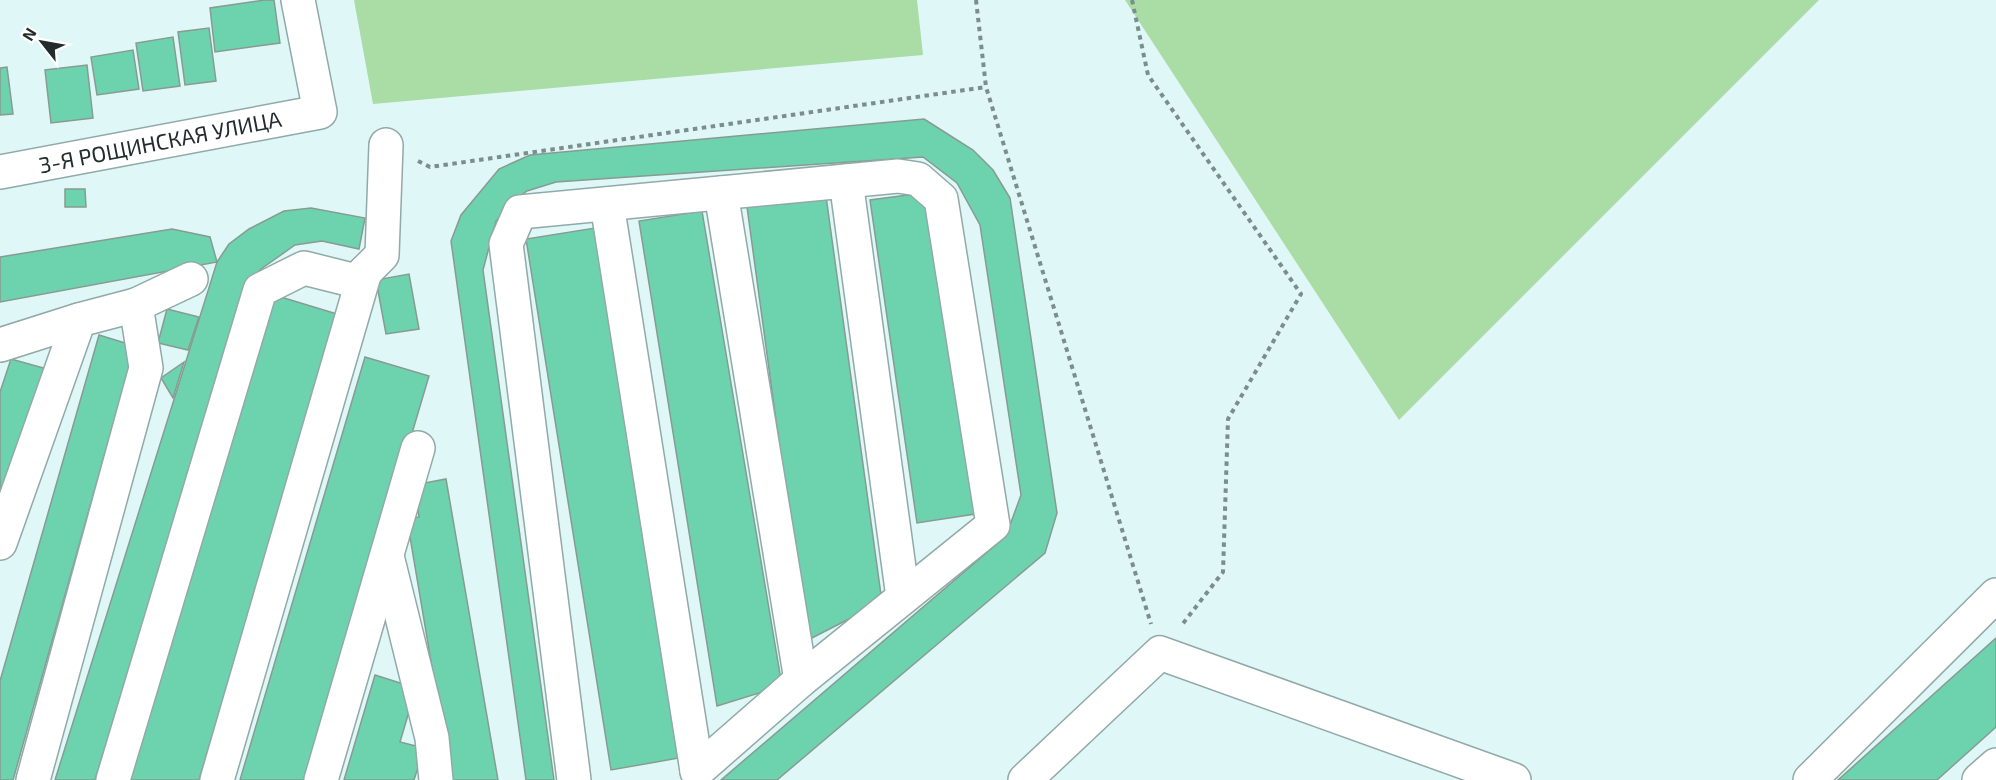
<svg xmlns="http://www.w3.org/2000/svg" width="1996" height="780" viewBox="0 0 1996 780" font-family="'Exo 2',sans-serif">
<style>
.green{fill:#aadca5}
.building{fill:#6dd3ae;stroke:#879b92;stroke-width:1.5}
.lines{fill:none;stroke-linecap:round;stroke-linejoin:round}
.minor-casing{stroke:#91a9a8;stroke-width:36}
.path{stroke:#7c8d8d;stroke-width:4;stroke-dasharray:4.5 4.5;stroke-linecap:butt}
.minor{stroke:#fff;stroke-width:33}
.labels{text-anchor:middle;stroke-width:5;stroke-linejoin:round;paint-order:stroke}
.street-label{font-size:22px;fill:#222c2c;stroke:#fff}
</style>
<rect width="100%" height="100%" fill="#dff8f7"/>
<g class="green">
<polygon points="354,0 917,0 923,55 373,104"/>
<polygon points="1125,0 1819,0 1399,420"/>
</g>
<g class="building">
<polygon points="265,0 274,0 280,43 215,52 210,8"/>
<polygon points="209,28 216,81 185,85 178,32"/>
<polygon points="173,37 180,86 143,91 136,43"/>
<polygon points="133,50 139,89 97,95 91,57"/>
<polygon points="87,65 93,118 51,123 45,70"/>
<polygon points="7,67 13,114 0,115 0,68"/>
<polygon points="924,119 973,150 993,170 1010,198 1057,513 1045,553 777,780 721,780 1006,536 1021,495 980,225 957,183 923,157 556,182 527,191 510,204 496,221 483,270 554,780 526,780 451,241 461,215 499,169 530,155"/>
<polygon points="65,189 85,189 86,207 65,207"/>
<polygon points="915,194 932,212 975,514 917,523 870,200"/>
<polygon points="826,196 882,602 806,641 747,207"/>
<polygon points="311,208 365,218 359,249 322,241 295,245 261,269 245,290 95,780 55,780 217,262 229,244 249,229 284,211"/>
<polygon points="702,211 782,686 717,706 639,221"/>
<polygon points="595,228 679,758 611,770 526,239"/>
<polygon points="172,229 210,237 217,262 0,302 0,257"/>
<polygon points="409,274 419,329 386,334 376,280"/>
<polygon points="271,294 337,314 199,780 128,780"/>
<polygon points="167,309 199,317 188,350 158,343"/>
<polygon points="99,335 135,346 13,780 0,780 0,681"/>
<polygon points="365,357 429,376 309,780 240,780"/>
<polygon points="11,359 47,369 0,503 0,392"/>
<polygon points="184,362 173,398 161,378"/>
<polygon points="446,479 498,780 451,780 407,519 419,517 414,485"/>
<polygon points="1996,638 1996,727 1937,780 1838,780"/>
<polygon points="375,675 416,688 400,742 424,748 414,780 344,780"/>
</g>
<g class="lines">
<g class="minor-casing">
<g id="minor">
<polyline points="0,172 320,112 298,0"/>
<polyline points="846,181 903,597"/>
<polyline points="721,193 801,680"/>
<polyline points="607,204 697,771"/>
<polyline points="0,345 79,320"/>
<polyline points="0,543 79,320 136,305"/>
<polyline points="387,556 432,738 436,780"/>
<polyline points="33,780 146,368 136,305 191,279"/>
<polyline points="113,780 260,290 304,268 356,281 382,255 386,145"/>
<polyline points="217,780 365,272"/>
<polyline points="321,780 418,448"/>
<polyline points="574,780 506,244 520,212 898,176 918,179 941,199 993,525 801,680 697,771"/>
<polyline points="1025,780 1160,653 1514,780"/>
<polyline points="1810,780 1996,595"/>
<polyline points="1979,780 1996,765"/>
</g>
</g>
<g class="path">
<polyline points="976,0 986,87 1151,624"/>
<polyline points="1132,0 1148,75 1301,294 1228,419 1223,572 1181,626"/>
<polyline points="418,161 430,167 986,87"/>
</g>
<use href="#minor" class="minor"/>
</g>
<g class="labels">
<g class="street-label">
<text transform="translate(160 142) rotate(-11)" y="8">3-Я РОЩИНСКАЯ УЛИЦА</text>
</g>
</g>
<g transform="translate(42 42) rotate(301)" stroke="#ffffff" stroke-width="4.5" paint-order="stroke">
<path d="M0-4.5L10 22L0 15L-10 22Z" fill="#222c2c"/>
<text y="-9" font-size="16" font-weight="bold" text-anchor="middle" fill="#222c2c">N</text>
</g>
</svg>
